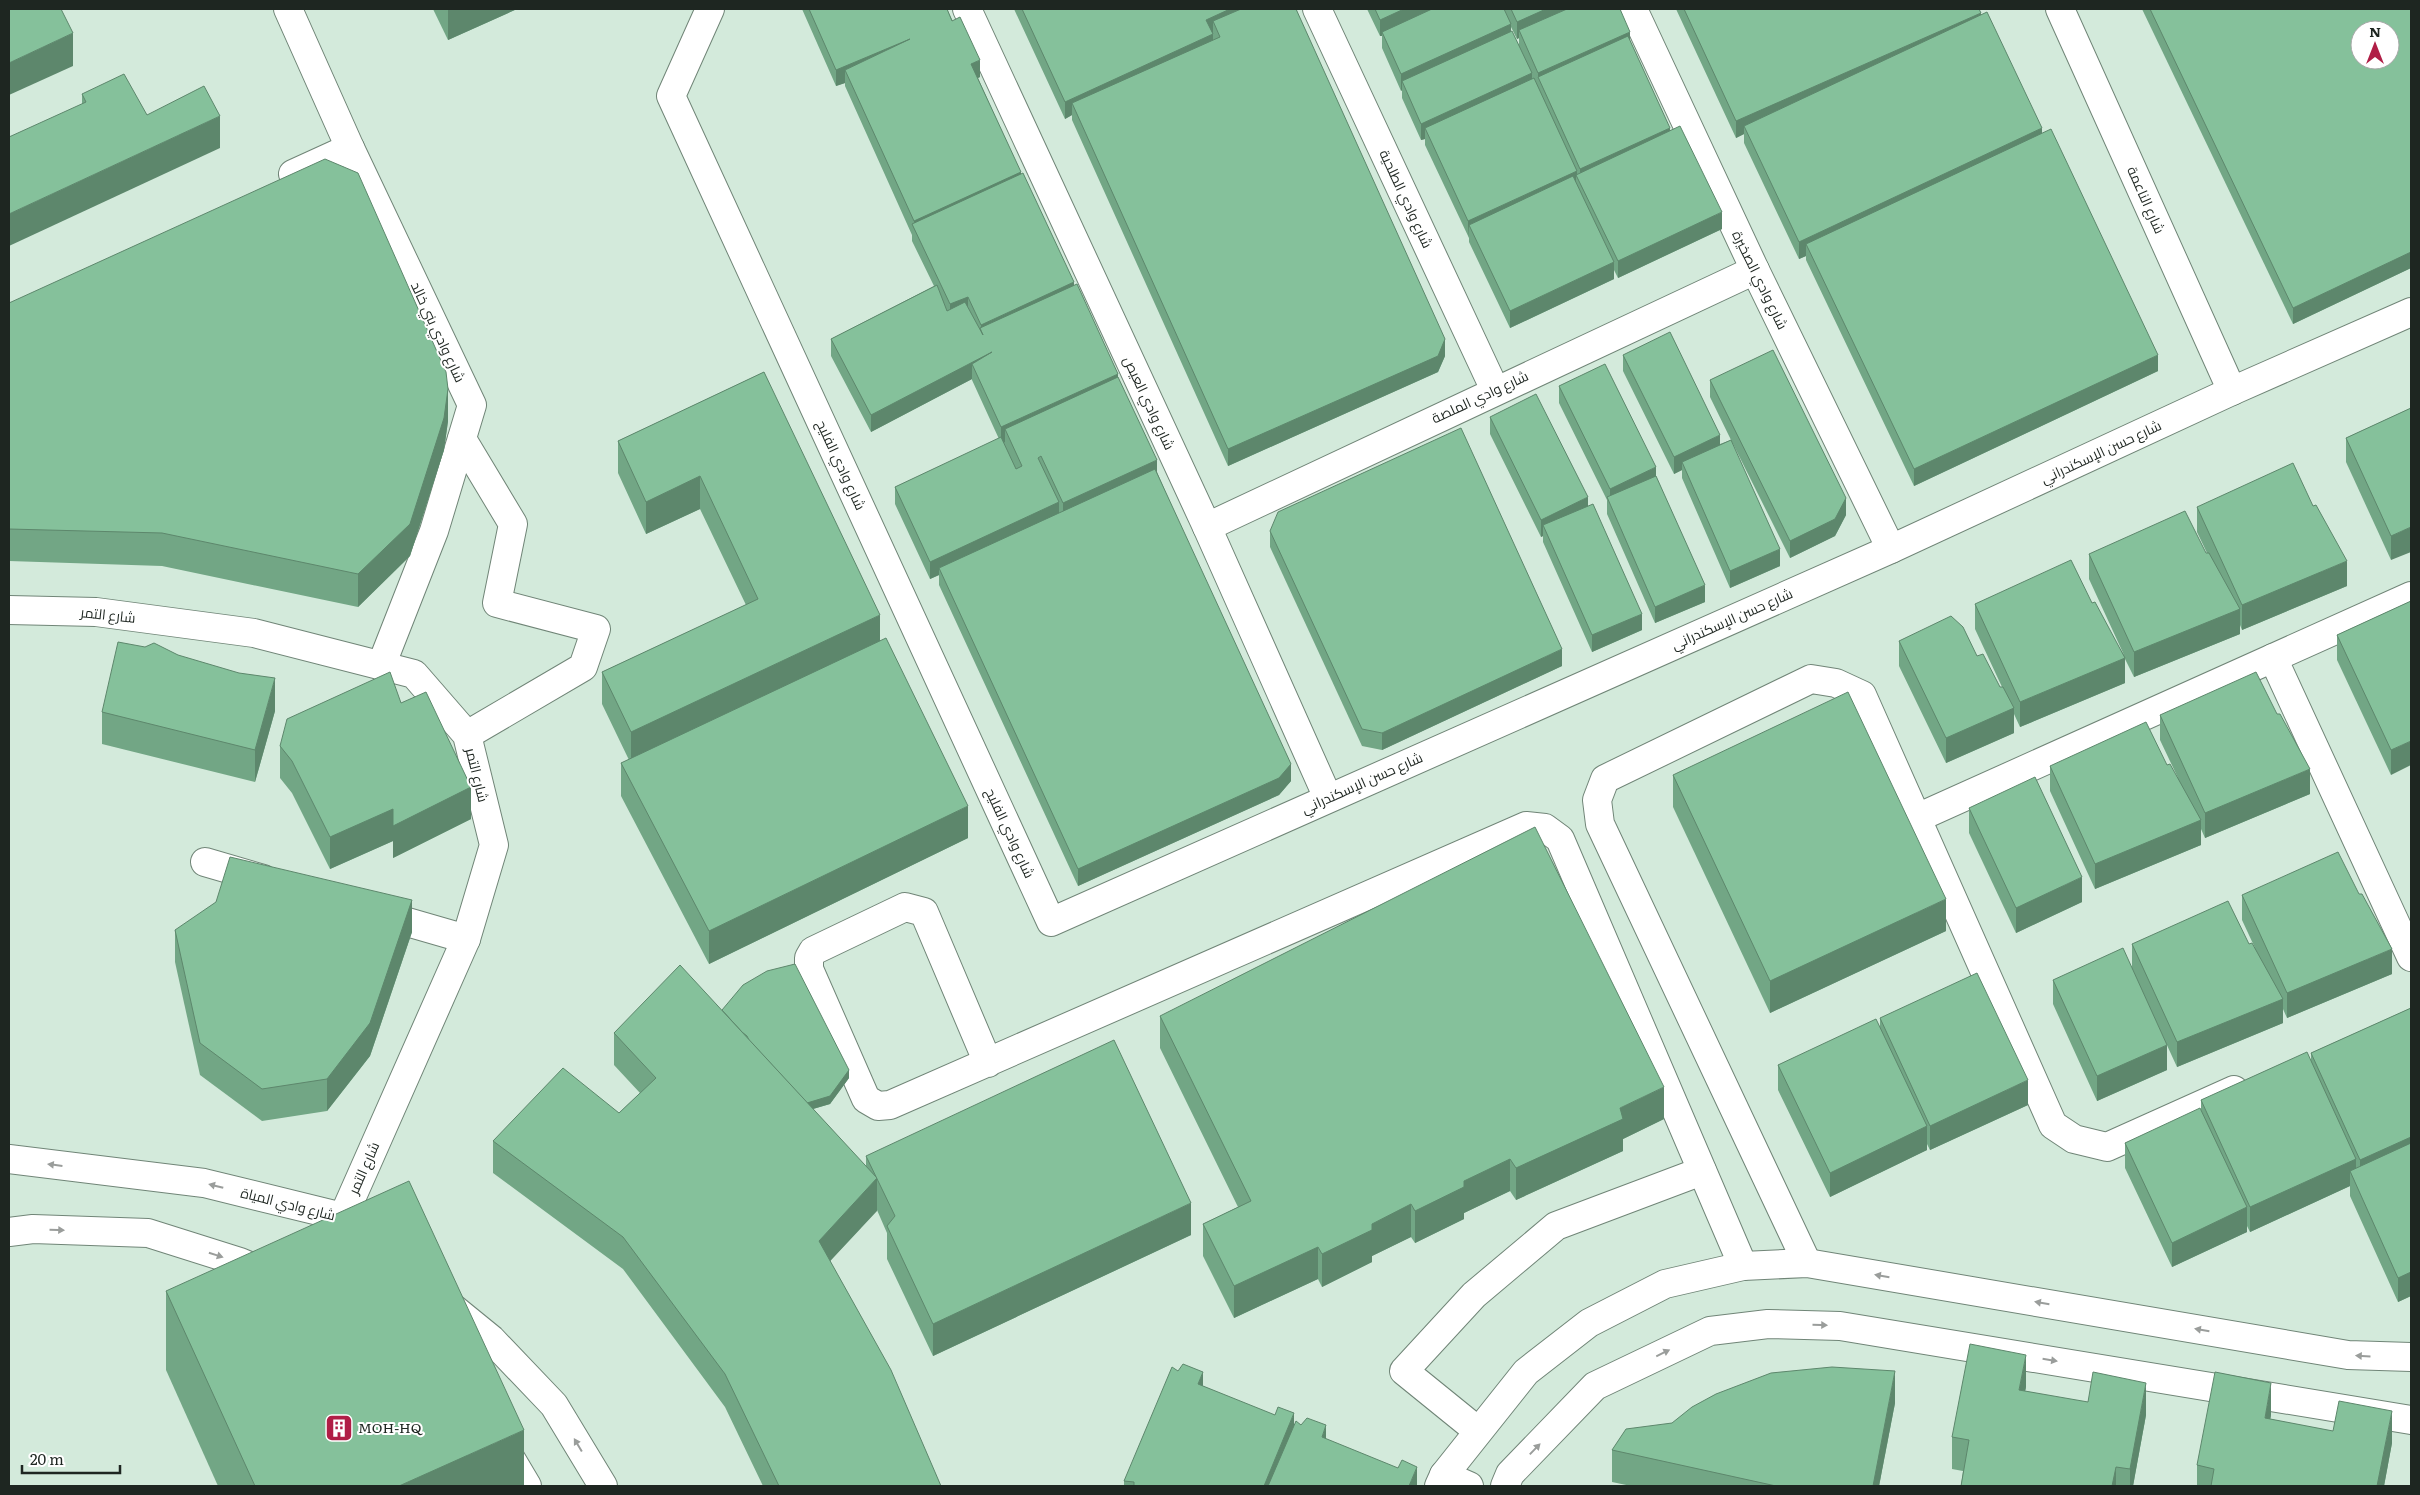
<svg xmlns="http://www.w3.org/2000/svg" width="2420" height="1495" viewBox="0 0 2420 1495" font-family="Literata,Cairo,serif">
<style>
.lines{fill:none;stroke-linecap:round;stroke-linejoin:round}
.minor-casing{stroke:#708577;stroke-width:30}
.minor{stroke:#fff;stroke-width:28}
.wall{fill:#72a685;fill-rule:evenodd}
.shaded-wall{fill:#5d876c}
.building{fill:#85c19b;stroke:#5d876c;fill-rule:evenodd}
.oneway{fill:#9a9d9b}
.labels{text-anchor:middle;stroke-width:4;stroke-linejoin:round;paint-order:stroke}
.street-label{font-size:14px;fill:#1e2621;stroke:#fff}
.poi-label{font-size:14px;fill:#1e2621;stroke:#fff;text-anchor:start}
</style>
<rect width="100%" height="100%" fill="#d3eadb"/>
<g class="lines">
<g class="minor-casing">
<g id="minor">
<polyline points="288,9 350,148 472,405 434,531 381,666"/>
<polyline points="710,9 671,96 1051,922 1891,549 2232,391 2411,312"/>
<polyline points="967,9 1207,527 1328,798"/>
<polyline points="1317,9 1495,390"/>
<polyline points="1633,9 1755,270 1891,549"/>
<polyline points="2060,9 2232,391"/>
<polyline points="293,174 350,148"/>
<polyline points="462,439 513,524 497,603 596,629 583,667 467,735"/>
<polyline points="1207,527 1755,270"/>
<polyline points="9,610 96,612 254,633 414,674 467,735 494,845 466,939 343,1217"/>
<polyline points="2273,658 2411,957"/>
<polyline points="1917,818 2411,596"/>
<polyline points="205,862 263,879"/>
<polyline points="376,913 466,939"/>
<polyline points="988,1063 924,912 905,907 813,951 809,958 809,969 866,1099 878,1106 890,1105 1526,826 1545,828 1560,839 1743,1266"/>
<polyline points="9,1159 204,1183 343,1217 357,1229"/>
<polyline points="9,1232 33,1229 148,1233 240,1262 268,1274"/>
<polyline points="1807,1263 1600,824 1597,800 1605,779 1811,679 1836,683 1862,695 2053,1125 2074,1139 2107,1147 2234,1090"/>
<polyline points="448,1304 491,1339 554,1405 603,1486"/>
<polyline points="1478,1431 1404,1371 1474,1295 1556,1226 1702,1171"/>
<polyline points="505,1449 527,1486"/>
<polyline points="1444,1475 1469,1486"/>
<polyline points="1439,1486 1444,1475 1526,1372 1589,1323 1665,1284 1743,1266 1807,1263 2348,1355 2411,1357"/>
<polyline points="1505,1486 1510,1474 1595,1386 1710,1331 1768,1324 1840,1326 2411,1420"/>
</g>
</g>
<use href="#minor" class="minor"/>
</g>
<g class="wall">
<polygon points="433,9 517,9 448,40"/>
<polygon points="802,9 947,9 980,77 978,78 1021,174 1118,378 1157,472 1291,781 1279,795 1078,886 939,585 939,575 930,579 895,504 895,487 999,439 972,380 972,379 871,432 831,356 831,339 934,286 912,241 912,235 845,86 845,83 836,86"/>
<polygon points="1014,9 1296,9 1445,356 1438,372 1228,466 1072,120 1072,115 1065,119"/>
<path d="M1367 9H1620L1630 41 1670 131 1722 229 1618 278 1614 270V279L1510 328 1469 242V238L1425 145V139L1421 140 1402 98V90L1401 91 1382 48V36H1380ZM1511 27 1517 39 1519 38V45L1511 31Z"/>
<polygon points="1676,9 1979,9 1981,15 2042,133 2158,371 1914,486 1806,260 1806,256 1799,259 1744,143 1744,134 1736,138"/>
<polygon points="2142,9 2411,9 2411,268 2293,324"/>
<polygon points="82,94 147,115 220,148 82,104"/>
<polygon points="9,303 448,421 444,450 410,556 358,607 162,566 9,561"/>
<polygon points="1623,355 1720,444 1731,440 1710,397 1710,380 1846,515 1835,536 1790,558 1732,442 1780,566 1730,588 1682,478 1682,470 1674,474 1623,371"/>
<polygon points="764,372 880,642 968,838 709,964 621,796 621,763 629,760 602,704 602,672 746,605 700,509 646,534 618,473 618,441"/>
<polygon points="1559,386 1656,476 1705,602 1655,623 1607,514 1607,500 1559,403"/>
<polygon points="2411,408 2391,560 2346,462 2346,438"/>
<polygon points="1490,417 1588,506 1642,630 1592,652 1543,542 1543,536 1541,537 1490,434"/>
<polygon points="2197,507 2347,586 2242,630 2240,625 2240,634 2134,677 2125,659 2125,683 2020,727 2014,714 2014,733 1946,763 1899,666 1899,641 1977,656 2000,687 2002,687 1975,629 1975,604 2092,603 2124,655 2089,579 2089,554 2207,553 2197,532"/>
<polygon points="1270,531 1562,666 1382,750 1362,746 1270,547"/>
<polygon points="2411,601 2391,775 2337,660 2337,635"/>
<polygon points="401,703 471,819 393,858 393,841 330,869 292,793 280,778 280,746"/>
<polygon points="275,711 255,782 102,744 102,712"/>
<polygon points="2160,715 2310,794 2205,838 2201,829 2201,845 2095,889 2050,791 2050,766 2167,765 2178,778 2160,740"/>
<polygon points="1673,775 1946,931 1770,1013 1673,807"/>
<polygon points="1969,808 2082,902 2016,933 1969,833"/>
<polygon points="2242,895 2392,974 2287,1018 2283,1009 2283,1023 2177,1067 2143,993 2167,1070 2097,1101 2053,1004 2053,980 2132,969 2132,944 2249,944 2255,948 2242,920"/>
<polygon points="175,930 412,932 370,1056 327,1111 262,1121 200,1075 175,962"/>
<polygon points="2411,1008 2411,1296 2398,1302 2350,1196 2350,1186 2250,1232 2247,1226 2247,1232 2172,1267 2125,1168 2125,1143 2201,1110 2201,1100 2311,1060 2311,1053"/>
<polygon points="722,1010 849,1078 830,1104 813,1109 866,1167 866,1156 1191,1235 933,1356 887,1259 887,1233 877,1210 830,1261 941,1486 763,1486 725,1407 623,1269 493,1173 493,1141 619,1113 640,1093 614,1065 614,1033"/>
<polygon points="1160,1016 1664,1119 1623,1139 1623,1151 1516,1200 1510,1191 1464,1213 1464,1219 1415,1243 1411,1237 1372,1256 1372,1262 1322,1287 1318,1279 1234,1318 1203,1256 1203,1224 1238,1207 1160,1048"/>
<polygon points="1880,1018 2028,1105 1930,1150 1927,1144 1927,1150 1830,1197 1778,1090 1778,1065 1880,1027"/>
<polygon points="166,1291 524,1486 218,1486 166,1370"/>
<polygon points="1178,1371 1203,1386 1294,1426 1301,1425 1326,1439 1417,1486 1124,1486 1124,1481"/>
<polygon points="2026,1387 2025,1391 2146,1415 2133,1486 1961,1486 1963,1471 1952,1469 1952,1437"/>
<polygon points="1895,1403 1879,1486 1631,1486 1612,1482 1612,1450 1672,1423"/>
<polygon points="2271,1415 2270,1419 2392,1443 2384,1486 2197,1486 2197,1465"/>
</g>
<g class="shaded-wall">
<polygon points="448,9 517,9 448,40"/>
<polygon points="1230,9 1266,9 1213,21 1213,33 1206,36 1206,20"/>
<polygon points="1404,9 1440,9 1382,32 1382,36 1380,36 1380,20"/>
<polygon points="1546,9 1583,9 1519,30 1519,38 1517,39 1517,22"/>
<polygon points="1981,13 1981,29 1744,126 1744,134 1736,138 1736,121"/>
<polygon points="1511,24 1511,41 1402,81 1402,90 1401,91 1401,74"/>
<polygon points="1630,32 1630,48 1538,77 1538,73"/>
<polygon points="73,33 73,66 9,95 9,63"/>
<polygon points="1213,34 1213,51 1072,103 1072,115 1065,119 1065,102"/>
<polygon points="910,39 845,70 845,83 836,86 836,70"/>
<polygon points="980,60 980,77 971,81 971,64"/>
<polygon points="1532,73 1532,90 1425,128 1425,139 1421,140 1421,124"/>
<polygon points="220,116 220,148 9,246 9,214"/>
<polygon points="1670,128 1670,145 1580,182 1580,169"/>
<polygon points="2042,128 2042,145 1806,244 1806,256 1799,259 1799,242"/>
<polygon points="1577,171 1577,177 1576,175 1576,188 1469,225 1468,238 1468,221"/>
<polygon points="1021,172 1021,189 914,227 914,221"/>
<polygon points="1722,212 1722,229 1618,278 1618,261"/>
<polygon points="2411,252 2411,268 2293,324 2293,308"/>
<polygon points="1614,262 1614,279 1510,328 1510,311"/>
<polygon points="1074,282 1074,299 981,329 981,325"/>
<polygon points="968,297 968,314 950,321 950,304"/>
<polygon points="1445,339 1445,356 1438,372 1228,466 1228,449"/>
<polygon points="992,352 972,364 972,379 871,432 871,415"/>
<polygon points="2158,355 2158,371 1914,486 1914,469"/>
<polygon points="1118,374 1118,391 1005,429 1005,442 1001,444 1001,427"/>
<polygon points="448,389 448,421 444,450 410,556 358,607 358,574"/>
<polygon points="1720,435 1720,452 1682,462 1682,470 1674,474 1674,457"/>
<polygon points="1157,460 1157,476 1063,519 1063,503"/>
<polygon points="1656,467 1656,483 1610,504 1610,489"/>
<polygon points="700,476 700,509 646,534 646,502"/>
<polygon points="1588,497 1588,514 1543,525 1543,536 1541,537 1541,520"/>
<polygon points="1846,498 1846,515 1835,536 1790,558 1790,541"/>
<polygon points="1059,502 1059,519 939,568 939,575 930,579 930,562"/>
<polygon points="2411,527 2411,552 2391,560 2391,536"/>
<polygon points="1780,549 1780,566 1730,588 1730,571"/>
<polygon points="2347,561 2347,586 2242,630 2242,605"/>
<polygon points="1705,585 1705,602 1655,623 1655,607"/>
<polygon points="2240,609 2240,634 2134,677 2134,652"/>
<polygon points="1642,614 1642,630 1592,652 1592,635"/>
<polygon points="880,615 880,648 631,764 631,732"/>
<polygon points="1562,649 1562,666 1382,750 1382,733"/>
<polygon points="2125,658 2125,683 2020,727 2020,702"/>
<polygon points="275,678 275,711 255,782 255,750"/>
<polygon points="2014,708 2014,733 1946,763 1946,738"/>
<polygon points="2411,741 2411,765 2391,775 2391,750"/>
<polygon points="1291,764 1291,781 1279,795 1078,886 1078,869"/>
<polygon points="2310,769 2310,794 2205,838 2205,813"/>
<polygon points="471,787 471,819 393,858 393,841 330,869 330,837 393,809"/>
<polygon points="968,806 968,838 709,964 709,931"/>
<polygon points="2201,820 2201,845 2095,889 2095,864"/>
<polygon points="2082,877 2082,902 2016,933 2016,908"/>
<polygon points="1946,899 1946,931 1770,1013 1770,981"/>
<polygon points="412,900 412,932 370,1056 327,1111 327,1079"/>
<polygon points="2392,949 2392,974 2287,1018 2287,993"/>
<polygon points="2283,999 2283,1023 2177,1067 2177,1042"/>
<polygon points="2167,1045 2167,1070 2097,1101 2097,1076"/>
<polygon points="849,1070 849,1078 830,1104 792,1115 792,1107"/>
<polygon points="2028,1080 2028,1105 1930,1150 1930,1126"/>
<polygon points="1664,1087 1664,1119 1623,1139 1623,1151 1516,1200 1516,1168 1620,1108"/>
<polygon points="1927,1126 1927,1150 1830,1197 1830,1173"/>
<polygon points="2411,1137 2411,1162 2360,1185 2360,1160"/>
<polygon points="1510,1159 1510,1191 1464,1213 1464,1219 1415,1243 1415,1211 1464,1181"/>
<polygon points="2356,1159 2356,1184 2350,1171 2350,1186 2250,1232 2250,1207"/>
<polygon points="877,1178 877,1211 819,1273 819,1241"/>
<polygon points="1191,1203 1191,1235 933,1356 933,1324"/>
<polygon points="1411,1204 1411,1237 1372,1256 1372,1262 1322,1287 1322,1254 1372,1224"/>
<polygon points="2247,1207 2247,1232 2172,1267 2172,1243"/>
<polygon points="1318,1247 1318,1279 1234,1318 1234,1286"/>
<polygon points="2411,1272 2411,1296 2398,1302 2398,1278"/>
<polygon points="2026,1355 2026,1387 2019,1422 2019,1390"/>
<polygon points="1895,1371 1895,1403 1879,1486 1873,1486"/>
<polygon points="1203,1372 1203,1404 1198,1384"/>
<polygon points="2146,1383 2146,1415 2133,1486 2130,1486 2130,1469"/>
<polygon points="2271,1383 2271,1415 2265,1450 2265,1418"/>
<polygon points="2392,1411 2392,1443 2384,1486 2377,1486"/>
<polygon points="1294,1413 1294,1445 1277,1486 1264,1486"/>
<polygon points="1326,1425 1326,1457 1322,1437"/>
<polygon points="524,1430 524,1486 399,1486"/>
<polygon points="1417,1467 1417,1486 1409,1486"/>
<polygon points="2116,1467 2116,1486 2112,1486"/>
</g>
<g class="building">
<polygon points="9,9 61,9 73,33 9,63"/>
<polygon points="809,9 947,9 952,21 960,17 980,60 971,64 1021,172 914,221 845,70 910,39 836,70"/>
<polygon points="1022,9 1230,9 1206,20 1213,34 1065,102"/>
<polygon points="1241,9 1296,9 1445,339 1438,356 1228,449 1072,103 1220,37 1213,21"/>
<polygon points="1375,9 1404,9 1380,20"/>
<polygon points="1432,9 1504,9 1511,24 1401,74 1382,32"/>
<polygon points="1511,9 1546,9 1517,22"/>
<polygon points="1567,9 1620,9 1630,32 1538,73 1519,30"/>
<polygon points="1684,9 1979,9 1981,13 1736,121"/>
<path d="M2150 9H2411V252L2293 308ZM2360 30H2390V60H2360Z"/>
<polygon points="1987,12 2042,128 1799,242 1744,126"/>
<polygon points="1512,31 1532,73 1421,124 1402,81"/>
<polygon points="1628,36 1670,128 1580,169 1538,77"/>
<polygon points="124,74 147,115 204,86 220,116 9,214 9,137 86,102 82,94"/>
<polygon points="1534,78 1577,171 1468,221 1425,128"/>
<polygon points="1680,126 1722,212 1618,261 1576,175"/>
<polygon points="2051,129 2158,355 1914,469 1806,244"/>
<polygon points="325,159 358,173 446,372 448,389 444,418 410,524 358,574 162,533 9,529 9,303"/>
<polygon points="1023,173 1074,282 981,325 968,297 950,304 912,224"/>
<polygon points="1573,176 1614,262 1510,311 1469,225"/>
<polygon points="1077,284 1118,374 1001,427 972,364 992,352 871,415 831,339 937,285 947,311 965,302 983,335 980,328"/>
<polygon points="1670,332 1720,435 1674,457 1623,355"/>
<polygon points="1773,350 1846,498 1835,519 1790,541 1710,380"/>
<polygon points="1605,364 1656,467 1610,489 1559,386"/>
<polygon points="764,372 880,615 631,732 602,672 758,599 700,476 646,502 618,441"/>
<polygon points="1118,377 1157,460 1063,503 1041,456 1038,458 1059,502 930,562 895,487 1001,437 1016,469 1022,466 1005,429"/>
<polygon points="1536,394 1588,497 1541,520 1490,417"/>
<polygon points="2411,408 2411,527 2391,536 2346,438"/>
<polygon points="1461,428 1562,649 1382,733 1362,729 1270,531 1278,512"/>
<polygon points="1731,440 1780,549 1730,571 1682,462"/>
<polygon points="2293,463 2313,506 2316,505 2347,561 2242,605 2197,507"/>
<polygon points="1155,469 1291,764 1279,778 1078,869 939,568"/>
<polygon points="1656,476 1705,585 1655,607 1607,497"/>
<polygon points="1593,504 1642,614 1592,635 1543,525"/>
<polygon points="2185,511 2206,553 2209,553 2240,609 2134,652 2089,554"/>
<polygon points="2071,560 2092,603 2095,602 2125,658 2020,702 1975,604"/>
<polygon points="2411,601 2411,741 2391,750 2337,635"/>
<polygon points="1951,616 1963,627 1977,656 1983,654 2000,687 2003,687 2014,708 1946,738 1899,641"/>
<polygon points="886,638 968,806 709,931 621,763"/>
<polygon points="118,642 145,647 154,643 178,655 239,673 275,678 255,750 102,712"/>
<polygon points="390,672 401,703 426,692 471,787 393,826 393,809 330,837 292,761 280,746 287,719"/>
<polygon points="2256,672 2277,714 2280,714 2310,769 2205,813 2160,715"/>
<polygon points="1848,692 1946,899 1770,981 1673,775"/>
<polygon points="2146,722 2167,765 2170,764 2201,820 2095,864 2050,766"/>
<polygon points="2035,777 2082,877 2016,908 1969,808"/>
<polygon points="1535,827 1664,1087 1620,1108 1623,1119 1516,1168 1510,1159 1464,1181 1464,1187 1415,1211 1411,1204 1372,1224 1372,1230 1322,1254 1318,1247 1234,1286 1203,1224 1251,1201 1160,1016"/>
<polygon points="2338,852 2359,894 2362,894 2392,949 2287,993 2242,895"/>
<polygon points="230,857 412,900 370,1023 327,1079 262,1089 200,1043 175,930 216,902"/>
<polygon points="2228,901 2249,944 2252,943 2283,999 2177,1042 2132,944"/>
<polygon points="2123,948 2167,1045 2097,1076 2053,980"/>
<polygon points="795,964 849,1070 830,1096 807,1103 749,1040 747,1036 742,1032 722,1010 743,985 767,971"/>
<polygon points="680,965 877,1178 819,1241 891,1370 941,1486 779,1486 725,1374 623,1237 493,1141 563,1068 619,1113 656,1078 614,1033"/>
<polygon points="1977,973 2028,1080 1930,1126 1880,1018"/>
<polygon points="2411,1008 2411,1137 2360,1160 2311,1053"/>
<polygon points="1876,1019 1927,1126 1830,1173 1778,1065"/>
<polygon points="1114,1040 1191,1203 933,1324 887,1226 895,1216 866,1156"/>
<polygon points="2307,1052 2356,1159 2250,1207 2201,1100"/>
<polygon points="2200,1108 2247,1207 2172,1243 2125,1143"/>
<polygon points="2411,1143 2411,1272 2398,1278 2350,1171"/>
<polygon points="409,1181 524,1430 399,1486 255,1486 166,1291"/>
<polygon points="1970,1344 2026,1355 2019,1390 2088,1402 2093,1372 2146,1383 2130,1469 2116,1467 2112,1486 1961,1486 1969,1440 1952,1437"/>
<polygon points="1183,1364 1203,1372 1198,1384 1275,1415 1278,1407 1294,1413 1264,1486 1134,1486 1134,1482 1124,1481 1172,1367 1178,1371"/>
<polygon points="1832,1367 1895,1371 1873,1486 1776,1486 1612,1450 1626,1429 1672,1423 1692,1407 1716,1394 1771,1373"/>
<polygon points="2215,1372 2271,1383 2265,1418 2333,1431 2339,1401 2392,1411 2377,1486 2211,1486 2214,1469 2197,1465"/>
<polygon points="1307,1418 1326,1425 1322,1437 1398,1468 1402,1460 1417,1467 1409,1486 1268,1486 1296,1421 1301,1425"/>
</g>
<defs><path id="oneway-solid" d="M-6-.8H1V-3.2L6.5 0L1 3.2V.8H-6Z" transform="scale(1.25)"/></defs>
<g class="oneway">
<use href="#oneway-solid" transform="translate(55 1165) rotate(-173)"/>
<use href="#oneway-solid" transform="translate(216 1186) rotate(-166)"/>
<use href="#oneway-solid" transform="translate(57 1230) rotate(2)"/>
<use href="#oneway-solid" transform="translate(216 1255) rotate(18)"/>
<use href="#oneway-solid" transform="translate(1882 1276) rotate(-170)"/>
<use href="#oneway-solid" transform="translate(2042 1303) rotate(-170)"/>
<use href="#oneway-solid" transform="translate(1820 1325) rotate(1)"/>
<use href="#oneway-solid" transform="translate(2202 1330) rotate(-170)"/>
<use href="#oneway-solid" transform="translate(1663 1353) rotate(-26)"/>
<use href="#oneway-solid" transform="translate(2363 1356) rotate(-177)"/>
<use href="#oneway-solid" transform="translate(2050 1360) rotate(9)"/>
<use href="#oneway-solid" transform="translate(578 1445) rotate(-121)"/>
<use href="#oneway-solid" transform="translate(1535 1449) rotate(-46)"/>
</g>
<defs>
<g id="building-square" transform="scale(1.4375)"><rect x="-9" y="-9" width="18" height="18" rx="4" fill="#b01e46" stroke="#fff"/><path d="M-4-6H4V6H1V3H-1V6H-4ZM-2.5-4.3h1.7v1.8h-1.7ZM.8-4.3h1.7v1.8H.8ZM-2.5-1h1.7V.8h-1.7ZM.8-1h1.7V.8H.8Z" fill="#fff"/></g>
</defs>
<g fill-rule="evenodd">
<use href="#building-square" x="339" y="1428"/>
</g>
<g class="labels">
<g class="street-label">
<text transform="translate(1406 199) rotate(65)" y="5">شارع وادي الطلحية</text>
<text transform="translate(2146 200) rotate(66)" y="5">شارع الناعمة</text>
<text transform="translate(1760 280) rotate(64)" y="5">شارع وادي الصخيرة</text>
<text transform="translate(438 332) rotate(65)" y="5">شارع وادي بني خالد</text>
<text transform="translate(1480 397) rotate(-25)" y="5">شارع وادي الملصة</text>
<text transform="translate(1149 403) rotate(65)" y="5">شارع وادي العيص</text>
<text transform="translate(2101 452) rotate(-25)" y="5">شارع حسن الإسكندراني</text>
<text transform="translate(841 465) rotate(65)" y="5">شارع وادي الفليح</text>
<text transform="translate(108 615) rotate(6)" y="5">شارع التمر</text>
<text transform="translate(1732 619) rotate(-24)" y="5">شارع حسن الإسكندراني</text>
<text transform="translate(477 775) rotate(76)" y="5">شارع التمر</text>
<text transform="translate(1362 783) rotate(-24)" y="5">شارع حسن الإسكندراني</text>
<text transform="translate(1010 833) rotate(65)" y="5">شارع وادي الفليح</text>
<text transform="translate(364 1168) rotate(-66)" y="5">شارع التمر</text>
<text transform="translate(288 1204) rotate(14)" y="5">شارع وادي المياة</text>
</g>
<g class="poi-label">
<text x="358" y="1433">MOH-HQ</text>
</g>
</g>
<rect width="2420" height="1495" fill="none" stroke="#1e2621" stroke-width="20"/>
<g transform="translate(2375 45)"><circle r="24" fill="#ffffff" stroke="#a5a8a6"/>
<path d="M0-4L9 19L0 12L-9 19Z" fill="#b01e46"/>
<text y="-8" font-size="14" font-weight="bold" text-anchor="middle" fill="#1e2621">N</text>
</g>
<path d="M22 1465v8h98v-8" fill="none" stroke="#1e2621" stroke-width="2.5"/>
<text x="30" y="1465" font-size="15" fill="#1e2621" stroke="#ffffff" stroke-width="4" paint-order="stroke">20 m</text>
</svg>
